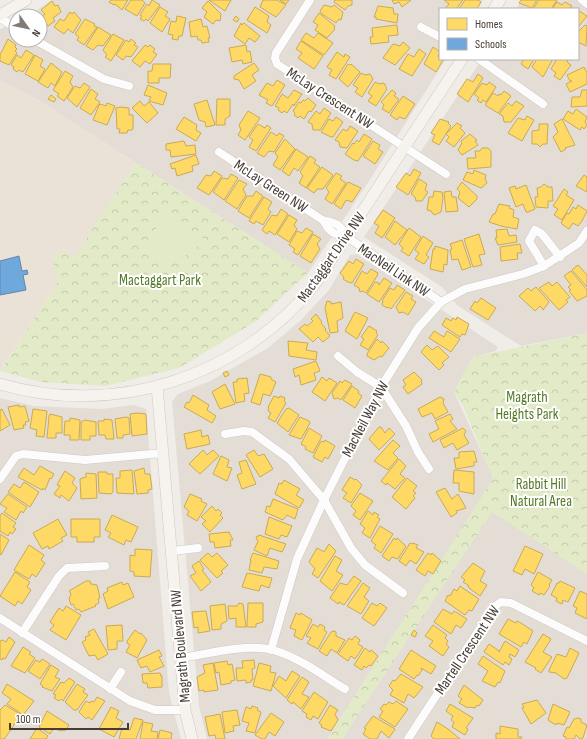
<svg xmlns="http://www.w3.org/2000/svg" width="587" height="739" viewBox="0 0 587 739" font-family="'Sofia Sans Condensed',sans-serif">
<style>
.residential{fill:#e4ddd5}
.education{fill:#ebe2d7}
.forest{fill:url(#forest-crowns)}
.pitch{fill:#e3eac7}
.homes{fill:#ffd966;stroke:#c8aa57}
.schools{fill:#6fa8dc;stroke:#6388aa}
.lines{fill:none;stroke-linecap:round;stroke-linejoin:round}
.street-casing{stroke:#cdc8c4;stroke-width:9}
.secondary-casing{stroke:#d1c9c0;stroke-width:12}
.street{stroke:#fdfcfc;stroke-width:8}
.secondary{stroke:#f6f3ee;stroke-width:11}
.labels{text-anchor:middle;stroke-width:4;stroke-linejoin:round;paint-order:stroke}
.street-label{font-size:15px;fill:#463c35;stroke:#fff}
.park-label{font-size:15px;fill:#557a26;stroke:#fff}
</style>
<defs>
<pattern id="forest-crowns" width="20" height="18" patternUnits="userSpaceOnUse"><rect width="20" height="18" fill="#e3eac7"/><path d="M2 6a3 3 0 1 1 6 0M12 15a3 3 0 1 1 6 0" fill="none" stroke="#c4caac"/></pattern>
</defs>
<rect width="100%" height="100%" fill="#f0ece8"/>
<g class="residential">
<polygon points="52,0 483,0 477,9 440,9 440,59 446,59 369,181 308,273 38,100 0,80 0,29 16,22 16,40 40,40 40,16 28,16"/>
<polygon points="522,0 587,0 587,333 521,346 458,306 442,287 364,237 482,59 578,59 578,9 516,9"/>
<polygon points="357,254 498,347 496,351 473,357 454,392 494,479 327,739 207,739 199,706 172,402 178,394 210,381 268,348 301,320 329,290 350,255"/>
<polygon points="0,398 34,406 102,409 134,405 146,409 169,693 181,739 0,739"/>
<polygon points="492,511 587,574 587,739 342,739"/>
</g>
<polygon class="education" points="0,80 38,100 136,163 0,370"/>
<g class="forest">
<polygon points="136,163 308,273 255,322 179,368 105,386 41,382 0,371 57,283 52,255 65,252 74,257"/>
<polygon points="587,333 587,574 492,512 342,739 327,739 493,479 464,408 454,392 473,357"/>
</g>
<path class="pitch" d="M171 216 204 239C186 262 166 267 141 252L163 218Z"/>
<g class="homes">
<polygon points="111,0 128,0 122,10 115,4 114,5 109,2"/>
<polygon points="131,0 142,0 145,3 137,16 125,9"/>
<polygon points="152,0 160,5 148,21 146,19 144,21 140,19 142,16 140,15 147,4 149,6"/>
<polygon points="209,0 231,0 225,11"/>
<polygon points="263,0 277,0 286,5 276,17 260,7"/>
<polygon points="280,0 289,0 286,4"/>
<polygon points="335,0 352,0 352,5 348,6 345,10 334,2"/>
<polygon points="392,0 411,0 402,7 399,2 394,4"/>
<polygon points="463,0 456,9 445,9 449,4 444,0"/>
<polygon points="465,0 478,0 481,2 477,9 459,9"/>
<polygon points="521,0 537,0 532,8 519,3"/>
<polygon points="539,0 557,0 551,9 533,9"/>
<polygon points="52,1 55,6 58,5 61,12 53,18 55,21 48,26 41,17 45,14 41,10"/>
<polygon points="208,1 221,14 220,21 216,20 213,24 204,17 207,12 202,8"/>
<polygon points="557,2 562,5 565,2 572,6 570,9 552,9"/>
<polygon points="324,5 332,7 334,5 343,12 341,20 339,19 336,23 322,14 320,11"/>
<polygon points="378,6 393,8 394,14 398,14 397,23 376,19 376,17 374,17"/>
<polygon points="160,7 168,12 165,16 170,19 162,32 150,23"/>
<polygon points="255,7 269,16 267,22 271,25 267,33 247,20"/>
<polygon points="579,11 587,16 578,27 578,13"/>
<polygon points="70,12 72,14 74,12 81,20 73,33 68,29 64,34 54,27 60,19 64,21"/>
<polygon points="319,13 335,26 334,28 335,29 327,38 315,30 318,25 313,22"/>
<polygon points="177,16 186,18 182,36 179,36 178,40 172,39 173,35 168,34 171,21 176,22"/>
<polygon points="236,16 239,19 237,22 233,20"/>
<polygon points="85,19 95,24 94,26 97,27 84,45 77,40 79,37 75,34"/>
<polygon points="201,19 203,27 207,26 210,38 208,38 209,42 202,43 201,40 198,40 197,36 191,37 189,22"/>
<polygon points="241,23 242,25 244,23 260,36 255,42 249,38 245,44 234,36"/>
<polygon points="397,25 398,35 388,36 389,42 371,44 370,37 373,37 372,28"/>
<polygon points="585,25 587,26 586,46 578,42 578,32"/>
<polygon points="98,27 111,35 103,46 98,45 93,50 86,46"/>
<polygon points="306,33 314,38 318,33 333,43 324,55 301,40"/>
<polygon points="113,34 124,40 111,61 105,57 107,55 103,50"/>
<polygon points="8,39 16,45 15,47 17,49 15,51 17,53 9,65 0,61 0,55"/>
<polygon points="131,39 136,43 134,45 138,47 131,57 126,56 123,60 116,55 126,40 129,42"/>
<polygon points="301,41 323,56 314,69 298,58 302,53 296,49"/>
<polygon points="403,42 410,48 395,65 383,58 393,44 400,46"/>
<polygon points="145,45 148,47 150,45 155,49 153,52 157,54 150,64 145,61 140,67 132,61"/>
<polygon points="246,45 247,52 250,51 252,62 243,64 242,60 232,62 229,48"/>
<polygon points="433,47 440,52 438,56 440,59 443,60 436,72 424,64"/>
<polygon points="419,49 426,54 412,76 399,69 408,54 414,57"/>
<polygon points="26,50 34,55 23,72 19,70 17,72 13,69 14,67 11,65 17,55 21,58"/>
<polygon points="337,52 344,57 345,54 350,57 336,79 329,75 332,70 327,67"/>
<polygon points="35,55 43,60 40,66 45,69 38,81 25,74"/>
<polygon points="524,59 534,59 528,69 521,64"/>
<polygon points="537,59 553,59 543,77 532,67"/>
<polygon points="557,59 567,59 568,63 571,65 560,80 554,76 556,73 551,69"/>
<polygon points="51,63 62,72 55,86 51,83 48,88 38,82"/>
<polygon points="254,63 259,70 252,75 256,81 244,89 239,80 234,79 234,76"/>
<polygon points="153,64 171,64 170,78 159,78 159,83 148,83 148,71 152,71"/>
<polygon points="348,64 350,65 351,64 360,72 348,87 339,79"/>
<polygon points="584,67 587,73 587,84 570,92 566,84 572,81 570,81 567,75"/>
<polygon points="65,71 73,76 70,82 73,87 64,101 57,96 59,94 53,90"/>
<polygon points="361,73 365,75 370,74 373,79 362,97 355,92 358,88 353,85"/>
<polygon points="478,74 483,78 468,102 457,94 467,79 473,82"/>
<polygon points="277,80 285,85 272,106 266,103 268,100 259,95 267,83 273,86"/>
<polygon points="375,82 379,84 384,83 387,89 376,106 368,101 372,96 368,93"/>
<polygon points="489,82 496,87 486,102 483,100 481,103 477,100 479,98 474,94 482,83 487,85"/>
<polygon points="84,83 90,87 77,107 67,98 75,86 80,88"/>
<polygon points="148,85 167,93 163,105 149,101 151,97 144,95"/>
<polygon points="91,89 98,94 95,99 100,102 91,115 80,108"/>
<polygon points="294,90 302,94 294,106 293,104 287,113 284,111 282,113 278,110 279,108 275,106 282,94 288,98"/>
<polygon points="392,90 396,93 394,96 399,99 389,113 382,109 384,105 381,102"/>
<polygon points="582,90 587,90 587,106 571,107 572,97 580,97"/>
<polygon points="504,91 511,96 498,113 485,105 493,93 498,96 499,94 501,95"/>
<polygon points="51,95 56,99 54,102 48,99"/>
<polygon points="403,96 415,104 405,119 399,117 397,120 390,115"/>
<polygon points="308,98 316,105 311,112 309,111 304,119 300,116 298,118 294,115 295,113 293,111 299,102 301,103 303,100 305,101"/>
<polygon points="217,99 230,99 230,116 225,119 225,125 216,125"/>
<polygon points="207,100 215,125 206,127 205,122 199,120 194,104"/>
<polygon points="140,101 144,106 149,102 158,113 147,123 132,108"/>
<polygon points="516,101 524,106 511,122 504,122 503,116 499,114 508,103 512,106"/>
<polygon points="107,103 115,106 107,125 93,120 99,105 100,104 106,106"/>
<polygon points="120,107 129,108 129,115 133,115 133,129 132,130 128,130 127,133 119,133 120,129 117,129 116,108"/>
<polygon points="324,108 331,113 320,130 313,130 312,124 308,122 316,111 320,114"/>
<polygon points="576,109 587,117 585,122 587,125 584,129 582,127 580,130 563,119 568,111 573,114"/>
<polygon points="248,111 260,118 245,140 238,135 241,130 239,125"/>
<polygon points="527,116 534,120 522,141 508,133 518,118 525,120"/>
<polygon points="184,117 197,125 196,130 201,133 196,141 176,129"/>
<polygon points="336,117 343,122 333,137 331,137 321,132 329,119 333,121"/>
<polygon points="440,119 449,122 448,123 451,126 439,145 432,141 435,135 431,133"/>
<polygon points="562,119 575,145 565,148 566,149 561,152 553,137 558,132 554,124"/>
<polygon points="457,123 462,126 460,128 465,133 454,147 446,141 449,137 446,134"/>
<polygon points="258,124 265,128 267,125 271,128 256,151 249,147 253,140 249,137"/>
<polygon points="539,124 548,124 547,144 543,144 540,147 537,144 532,144 532,131 539,130"/>
<polygon points="350,126 358,131 347,148 340,147 339,142 335,140 343,129 347,131"/>
<polygon points="271,132 277,136 279,133 284,136 274,152 269,151 264,157 257,153"/>
<polygon points="364,134 372,139 358,161 354,160 345,154 353,143 354,144 357,140 359,142"/>
<polygon points="470,134 477,140 475,141 478,145 462,155 458,150 462,143 461,141"/>
<polygon points="285,139 295,149 280,170 273,165 278,157 275,153"/>
<polygon points="184,141 186,146 195,145 196,154 171,157 170,150 166,150 166,144"/>
<polygon points="373,141 380,145 378,149 383,152 375,164 363,156"/>
<polygon points="482,148 488,148 491,151 491,167 468,169 467,158 476,158 475,151 480,151"/>
<polygon points="296,149 308,157 298,171 294,168 289,176 282,171"/>
<polygon points="196,155 199,164 192,166 193,171 177,176 175,168 172,169 170,164"/>
<polygon points="310,156 316,160 314,163 320,167 306,188 299,183 303,176 300,172"/>
<polygon points="322,167 333,175 323,189 317,189 314,193 307,188"/>
<polygon points="414,169 421,173 408,195 396,187 406,173 410,176"/>
<polygon points="474,170 486,175 485,179 487,183 481,188 463,180 467,172 473,174"/>
<polygon points="214,171 222,176 209,195 197,188 206,175 211,176"/>
<polygon points="336,173 342,176 340,179 346,183 332,204 325,199 329,192 326,188"/>
<polygon points="231,174 238,178 224,200 213,192 222,178 228,179"/>
<polygon points="584,175 587,177 587,192 576,186"/>
<polygon points="419,179 427,184 425,190 428,192 422,201 416,201 415,197 411,194"/>
<polygon points="239,180 247,184 243,189 246,195 237,209 225,201"/>
<polygon points="348,182 361,188 352,202 346,200 341,209 334,204"/>
<polygon points="462,182 477,196 477,199 469,207 458,198 460,192 457,189"/>
<polygon points="544,184 548,187 552,187 553,201 548,201 548,208 536,207 535,197 538,197 537,188 541,187"/>
<polygon points="526,185 535,209 528,212 526,212 523,204 516,207 509,188 515,186 516,189"/>
<polygon points="564,189 568,192 566,195 574,200 562,220 554,215 558,209 553,206"/>
<polygon points="256,191 263,196 249,218 238,211 247,196 253,196"/>
<polygon points="434,191 442,192 443,198 441,212 434,215 431,211 427,210 429,197 433,197"/>
<polygon points="451,191 452,197 456,197 458,211 446,212 444,192"/>
<polygon points="264,197 272,202 268,209 271,212 263,225 256,221 254,224 249,221"/>
<polygon points="499,204 510,206 509,208 514,210 513,217 519,219 517,229 501,226 489,222 493,214 495,214"/>
<polygon points="578,205 587,211 582,221 578,226 573,223 569,229 563,225 561,223 567,213 569,214 573,207 576,209"/>
<polygon points="281,209 288,214 275,235 269,231 267,234 262,230 272,215 277,216"/>
<polygon points="383,210 395,218 382,238 375,233 379,226 374,223"/>
<polygon points="289,215 297,220 294,225 297,229 289,242 277,234"/>
<polygon points="395,221 407,230 395,245 385,237"/>
<polygon points="306,228 313,232 298,255 293,252 295,249 289,245 297,231 302,233"/>
<polygon points="409,228 421,237 409,256 401,251 403,248 399,244"/>
<polygon points="507,229 509,236 516,235 517,242 498,245 495,238 497,238 496,230"/>
<polygon points="313,234 321,239 317,244 320,249 311,263 300,256"/>
<polygon points="479,234 485,254 479,255 482,265 473,267 464,239"/>
<polygon points="423,236 433,243 426,255 429,257 424,264 415,259 419,253 415,250"/>
<polygon points="462,240 471,267 462,270 458,259 452,260 450,250 452,249 450,244"/>
<polygon points="520,244 522,253 517,253 518,259 501,261 500,247"/>
<polygon points="435,246 448,250 447,265 444,264 443,272 430,269 433,249 435,249"/>
<polygon points="356,259 364,264 352,283 348,282 343,279 344,277 340,273 349,261 353,264"/>
<polygon points="578,265 587,275 587,287 572,270"/>
<polygon points="371,269 378,273 377,276 366,293 363,291 360,292 359,288 354,285 362,271 367,274"/>
<polygon points="571,271 587,290 587,296 577,301 569,291 571,290 568,287 571,285 564,276"/>
<polygon points="384,278 392,283 379,302 367,294 375,282 379,283 379,285"/>
<polygon points="549,282 552,286 557,282 570,297 566,300 568,302 559,310 539,288"/>
<polygon points="397,285 405,290 391,309 388,307 387,308 382,305 383,299 390,288 394,290"/>
<polygon points="536,287 549,302 543,310 540,306 535,311 519,296 528,288 531,291"/>
<polygon points="406,292 413,296 411,299 416,302 408,315 403,312 399,313 396,307"/>
<polygon points="481,298 496,308 488,320 470,309 475,301 477,303"/>
<polygon points="327,301 331,302 331,304 341,302 343,318 337,321 338,332 330,333 325,308"/>
<polygon points="355,312 368,318 357,339 345,331"/>
<polygon points="316,314 322,322 321,323 326,329 325,330 330,336 323,342 318,337 313,342 299,329 305,324 307,326 313,321 311,319"/>
<polygon points="457,317 469,324 465,335 462,334 460,337 442,325 446,318 451,321 453,318 456,320"/>
<polygon points="369,326 377,331 376,333 378,335 368,350 360,345 364,339 361,337"/>
<polygon points="434,331 444,337 447,331 460,339 451,352 429,338"/>
<polygon points="377,339 381,343 382,341 389,348 382,357 380,356 374,360 367,356 367,354"/>
<polygon points="288,341 308,343 306,350 317,352 316,360 289,356"/>
<polygon points="427,345 432,350 438,346 449,357 442,363 444,365 439,370 421,352"/>
<polygon points="316,361 320,371 314,373 316,380 301,385 299,375 295,377 293,369"/>
<polygon points="227,371 229,375 225,377 223,373"/>
<polygon points="414,372 422,380 421,381 422,384 408,394 403,387 406,385 403,380"/>
<polygon points="260,374 271,377 271,379 276,382 271,394 270,396 263,394 260,405 251,402"/>
<polygon points="322,377 327,381 329,378 337,383 325,401 312,392"/>
<polygon points="247,378 249,393 244,394 245,401 236,403 233,382 237,382 237,379"/>
<polygon points="345,380 352,384 341,400 338,398 334,399 332,393 340,381 342,383"/>
<polygon points="225,384 235,404 220,409 212,392"/>
<polygon points="352,386 359,391 358,393 362,396 355,408 343,400"/>
<polygon points="193,395 209,405 207,410 216,416 212,423 184,407 187,402 189,403"/>
<polygon points="274,396 279,398 280,396 285,398 284,401 286,403 275,422 268,418 271,413 268,411 269,408 268,407"/>
<polygon points="440,397 444,399 443,403 448,412 435,419 432,413 422,417 418,409"/>
<polygon points="19,405 19,407 25,406 29,421 25,422 26,425 23,425 24,428 14,430 8,407"/>
<polygon points="289,408 299,415 288,432 277,423 286,409"/>
<polygon points="2,409 10,425 0,431 0,410"/>
<polygon points="33,409 47,411 44,437 36,436 37,430 30,428"/>
<polygon points="137,413 146,414 147,434 132,436 130,414"/>
<polygon points="50,414 62,417 62,433 56,433 56,438 47,438 49,416"/>
<polygon points="450,414 453,419 450,421 457,429 433,442 429,434 439,429 435,421"/>
<polygon points="126,417 129,418 130,434 123,435 123,438 117,438 115,419"/>
<polygon points="300,417 309,421 310,423 301,439 289,435"/>
<polygon points="70,418 80,420 79,440 70,440 70,435 64,435 65,421 70,421"/>
<polygon points="104,419 112,420 114,439 106,439 105,435 99,435 98,421 104,421"/>
<polygon points="85,420 96,422 96,436 90,436 90,440 81,440 81,422"/>
<polygon points="379,427 381,427 385,433 389,428 395,434 379,450 369,439"/>
<polygon points="309,428 322,436 313,453 305,449 306,447 301,444"/>
<polygon points="463,428 466,431 464,435 469,443 457,450 453,443 444,448 440,440"/>
<polygon points="201,430 202,437 208,435 210,444 187,449 184,434"/>
<polygon points="325,440 335,446 328,459 325,457 322,462 313,457 321,441 324,442"/>
<polygon points="393,440 400,446 393,453 398,458 388,470 374,461"/>
<polygon points="203,450 207,455 213,450 219,456 200,474 189,464"/>
<polygon points="254,450 258,456 264,454 273,469 260,477 246,455"/>
<polygon points="474,451 477,462 474,462 474,466 456,469 454,458 459,458 459,452"/>
<polygon points="221,456 229,460 227,467 232,468 227,481 213,474"/>
<polygon points="399,459 406,466 400,474 405,478 395,489 387,483 386,485 381,481"/>
<polygon points="246,460 256,484 242,489 237,475 242,473 239,462"/>
<polygon points="40,466 54,474 51,479 50,478 45,490 43,488 42,490 18,477 24,468 34,475"/>
<polygon points="144,468 145,474 150,474 152,489 148,490 148,493 137,494 134,471"/>
<polygon points="132,470 134,494 117,493 116,478 120,478 120,471"/>
<polygon points="454,470 474,472 474,494 459,491 459,483 453,483"/>
<polygon points="65,471 75,478 72,483 77,488 69,501 61,495 60,498 54,494 60,486 57,485 59,481"/>
<polygon points="98,472 107,472 107,474 113,474 113,492 111,494 99,493"/>
<polygon points="86,473 96,474 97,498 81,499 80,479 86,477"/>
<polygon points="350,477 355,480 356,479 362,485 351,503 343,498 347,493 342,490"/>
<polygon points="407,478 417,486 413,491 416,493 413,496 415,498 406,509 392,497"/>
<polygon points="284,480 300,489 296,495 304,500 299,508 275,494 279,483 282,484"/>
<polygon points="24,482 39,492 30,507 8,492 14,484 20,488"/>
<polygon points="445,488 452,499 458,494 466,508 456,511 457,513 451,517 436,492"/>
<polygon points="360,493 373,501 360,520 353,515 356,511 351,506"/>
<polygon points="8,494 27,507 23,513 21,511 16,520 4,512 7,508 0,504"/>
<polygon points="190,494 202,499 201,501 207,504 197,521 187,515 189,511 184,507"/>
<polygon points="273,499 298,509 295,519 287,515 283,520 265,512 267,506 270,507"/>
<polygon points="212,506 216,511 218,509 222,513 220,515 223,518 210,532 202,524 206,521 201,517"/>
<polygon points="368,511 373,515 374,512 379,515 377,517 380,519 370,538 362,533 365,528 360,524"/>
<polygon points="2,513 16,523 13,527 16,529 12,534 10,532 8,536 0,531 0,516"/>
<polygon points="112,515 138,527 131,542 126,540 124,545 108,537 111,533 105,530"/>
<polygon points="269,517 292,526 287,537 281,535 279,539 265,534"/>
<polygon points="58,519 67,535 61,538 63,541 49,549 48,546 42,549 33,533"/>
<polygon points="71,519 100,519 100,537 94,537 94,542 77,542 77,537 71,537"/>
<polygon points="380,526 393,534 381,553 374,548 376,545 371,541"/>
<polygon points="229,532 233,540 230,540 231,546 215,548 214,542 210,542 209,534"/>
<polygon points="0,534 9,540 1,555 0,554"/>
<polygon points="259,535 286,544 282,552 270,548 267,556 254,550 258,541 256,538 257,536 259,536"/>
<polygon points="394,538 396,540 397,538 406,546 398,559 392,557 389,561 382,556"/>
<polygon points="410,543 412,544 413,543 418,545 416,548 424,552 416,564 410,560 406,566 399,561"/>
<polygon points="329,544 336,551 318,578 312,574 315,569 309,562 317,548 324,552"/>
<polygon points="29,545 44,555 41,560 45,563 36,577 32,574 29,579 14,570"/>
<polygon points="525,546 543,554 534,574 525,569 522,575 513,571"/>
<polygon points="135,549 152,550 150,577 134,576 134,572 130,571 130,555 135,556"/>
<polygon points="208,553 212,557 217,553 228,565 221,571 223,573 217,578 200,560"/>
<polygon points="253,553 279,561 277,569 264,567 262,573 249,570 251,560 250,560"/>
<polygon points="428,553 431,555 432,553 441,561 433,574 428,571 425,576 416,570"/>
<polygon points="335,556 342,560 336,571 343,575 332,591 320,581"/>
<polygon points="199,561 204,569 202,570 211,582 201,591 190,576 196,573 192,566"/>
<polygon points="473,563 485,571 480,581 487,585 480,596 469,588 468,585 463,582 465,580 461,577"/>
<polygon points="15,572 30,582 27,587 31,590 22,604 18,601 15,606 0,596"/>
<polygon points="538,572 552,580 549,585 550,586 544,595 540,593 539,595 532,591 534,588 531,585"/>
<polygon points="247,573 272,578 269,588 261,585 259,591 242,587"/>
<polygon points="354,576 361,581 344,605 339,602 338,604 330,598 340,583 347,585"/>
<polygon points="86,581 90,581 91,584 97,585 100,598 98,599 99,603 95,605 96,606 81,612 79,609 76,610 73,604 71,605 69,599 71,594 69,591"/>
<polygon points="560,581 575,588 568,602 563,600 562,604 556,601 557,598 551,595 557,583 559,583"/>
<polygon points="122,582 123,585 128,583 134,597 108,609 103,594 108,591 107,588"/>
<polygon points="363,583 370,588 364,597 369,601 361,614 347,606"/>
<polygon points="460,586 479,599 472,611 469,610 465,615 445,601 448,595 450,596 454,589 457,591"/>
<polygon points="580,591 587,594 587,619 575,613 577,608 573,606"/>
<polygon points="239,603 243,604 246,627 236,627 236,618 229,619 228,606 237,606"/>
<polygon points="248,603 263,603 263,622 256,624 256,627 247,627"/>
<polygon points="372,603 377,606 380,603 387,608 374,626 362,618"/>
<polygon points="225,604 227,621 221,624 221,629 212,630 210,606"/>
<polygon points="66,606 81,615 66,640 50,630 54,625 50,622 59,608 63,611"/>
<polygon points="443,609 452,614 454,611 467,619 461,628 456,625 451,634 434,622"/>
<polygon points="206,611 210,631 198,633 198,627 194,628 192,612"/>
<polygon points="296,613 300,615 301,613 312,620 302,640 294,636 296,630 290,628"/>
<polygon points="508,619 516,623 517,621 521,623 533,631 527,644 524,642 521,647 499,634"/>
<polygon points="313,624 318,627 320,624 325,627 324,630 327,632 318,649 307,643 311,638 306,636"/>
<polygon points="122,625 123,641 117,641 117,649 108,650 106,626"/>
<polygon points="433,625 447,635 445,638 448,641 446,644 449,647 443,656 429,646 433,641 425,636"/>
<polygon points="94,629 108,654 98,660 95,655 89,656 82,642 86,640 85,637 90,635 88,632"/>
<polygon points="135,630 140,634 141,633 147,640 137,658 126,652 130,645 127,643 127,641"/>
<polygon points="414,630 417,633 415,637 411,635"/>
<polygon points="334,631 336,632 336,636 345,640 337,653 331,649 327,656 319,651 331,632"/>
<polygon points="543,634 551,639 543,652 552,657 541,673 535,669 536,668 525,662"/>
<polygon points="355,636 360,640 358,644 363,647 355,659 351,656 348,661 338,654 349,638 352,640"/>
<polygon points="9,637 15,642 5,659 3,658 2,660 0,659 0,641 2,640 6,642"/>
<polygon points="505,641 519,650 515,657 510,654 509,657 512,659 509,665 505,662 503,665 484,652 489,644 498,650 499,652"/>
<polygon points="23,647 31,652 29,654 35,658 25,673 11,666"/>
<polygon points="365,648 370,652 371,650 378,656 371,666 369,665 366,668 364,666 362,670 354,665"/>
<polygon points="570,648 579,653 567,678 564,679 556,673 549,672 549,670 557,654 566,657"/>
<polygon points="159,650 162,656 159,657 164,666 150,672 147,666 141,668 137,660"/>
<polygon points="411,650 436,666 431,674 421,668 422,670 418,676 417,675 414,679 399,669"/>
<polygon points="483,656 505,671 500,683 498,682 495,687 482,681 488,671 478,664"/>
<polygon points="42,659 50,664 40,679 28,671 36,660 40,662"/>
<polygon points="254,660 255,668 252,669 253,680 251,680 251,682 246,683 246,680 237,681 236,668 243,668 242,661"/>
<polygon points="227,661 228,665 232,664 235,680 231,681 231,683 221,685 219,672 216,673 214,663"/>
<polygon points="213,663 218,690 204,692 204,690 199,691 197,677 205,673 203,665"/>
<polygon points="259,663 271,666 270,672 276,673 271,691 253,686"/>
<polygon points="51,665 59,670 55,677 60,679 52,691 42,687 43,686 40,684"/>
<polygon points="292,671 300,676 286,698 273,686 279,676 286,681"/>
<polygon points="160,673 161,676 162,676 162,687 148,688 147,683 143,683 142,674"/>
<polygon points="401,674 423,687 414,698 408,694 404,703 390,695 393,690 389,686 393,680 395,681"/>
<polygon points="302,677 309,682 302,694 309,697 301,709 293,702 292,704 287,700"/>
<polygon points="69,678 75,682 63,701 61,699 59,701 54,698 56,695 53,694 61,682 64,683"/>
<polygon points="7,684 34,701 23,715 7,704 11,699 2,693"/>
<polygon points="77,684 85,689 83,692 88,695 77,710 74,710 65,702"/>
<polygon points="464,685 483,700 479,706 477,705 475,708 469,707 468,708 459,703 462,699 458,696"/>
<polygon points="314,692 328,702 318,719 313,716 311,720 306,717 307,714 302,711"/>
<polygon points="97,697 105,701 92,720 88,717 86,719 79,712 86,701 90,703 91,701 94,702"/>
<polygon points="537,700 546,713 531,724 522,708 524,707 522,704"/>
<polygon points="396,701 408,709 395,727 379,717 383,711 380,709 384,704 386,705 389,702 393,704"/>
<polygon points="450,704 473,718 466,728 468,729 465,735 452,727 454,722 451,720 453,716 446,711"/>
<polygon points="553,704 570,712 564,725 557,723 556,725 548,720"/>
<polygon points="5,705 20,714 11,730 4,739 0,739 0,710"/>
<polygon points="330,705 338,710 335,714 338,720 331,731 321,727 322,725 319,723"/>
<polygon points="252,706 258,708 257,710 261,712 255,733 246,731 249,723 242,721 246,707 251,709"/>
<polygon points="111,707 119,711 116,718 123,722 114,737 99,729"/>
<polygon points="237,710 240,725 233,726 234,731 225,733 222,712"/>
<polygon points="47,711 69,725 66,730 60,731 54,728 50,734 39,727"/>
<polygon points="271,713 284,722 275,736 269,732 265,739 262,739 255,735"/>
<polygon points="220,714 225,739 216,739 215,735 209,736 205,717"/>
<polygon points="373,716 395,729 389,738 381,731 377,739 370,739 363,734 366,729 364,728"/>
<polygon points="134,718 143,720 136,739 119,739 122,728 130,730"/>
<polygon points="578,718 581,719 581,722 587,725 583,738 580,739 576,735 574,739 566,739 566,737 563,736 567,727 569,728 574,719"/>
<polygon points="143,722 153,724 151,731 158,732 157,739 140,739"/>
<polygon points="437,722 448,729 460,739 434,739 431,736"/>
<polygon points="500,726 518,729 518,737 522,737 521,739 496,739 496,733 500,734"/>
<polygon points="37,728 48,736 46,739 30,739"/>
<polygon points="160,730 172,733 171,739 158,739"/>
</g>
<polygon class="schools" points="19,256 22,271 27,270 28,274 23,275 26,290 0,295 0,261"/>
<g class="lines">
<g class="street-casing">
<g id="street">
<polyline points="310,0 276,53 275,58 277,64 446,174"/>
<polyline points="582,0 587,4"/>
<polyline points="0,18 16,28"/>
<polyline points="421,27 440,37"/>
<polyline points="35,40 104,79 129,86"/>
<polyline points="479,59 543,104"/>
<path d="M219 152 324 221C337 222 341 226 347 237"/>
<path d="M324 221C329 232 335 235 347 237L441 302"/>
<polyline points="544,266 529,241 535,230 542,234 560,257"/>
<polyline points="338,356 357,372 381,387 406,426 418,452 429,469"/>
<polyline points="225,434 244,431 252,432 289,459 324,500 351,548 365,565 403,593"/>
<polyline points="0,479 16,456 23,454 85,460 163,453"/>
<polyline points="173,551 198,548"/>
<polyline points="0,618 130,701 155,710 185,710"/>
<polyline points="22,633 59,576 67,568 105,566"/>
<polyline points="271,650 297,559 324,500 381,387 418,328 441,302 465,289 523,274 544,266 579,243 587,231"/>
<path d="M181 658C208 654 247 643 273 650 300 658 322 675 345 689"/>
<polyline points="110,689 121,672"/>
<polyline points="408,739 494,607 501,602 511,603 587,641"/>
</g>
</g>
<g class="secondary-casing">
<g id="secondary">
<polyline points="494,9 500,0"/>
<polyline points="0,15 26,0"/>
<path d="M0 384C114 418 241 377 315 284L462 59"/>
<polyline points="157,386 185,710 192,739"/>
</g>
</g>
<use href="#street" class="street"/>
<use href="#secondary" class="secondary"/>
</g>
<g class="labels">
<g class="street-label">
<text transform="translate(330 98) rotate(33)" y="5">McLay Crescent NW</text>
<text transform="translate(271 186) rotate(33)" y="5">McLay Green NW</text>
<text transform="translate(331 257) rotate(-55)" y="5">Mactaggart Drive NW</text>
<text transform="translate(394 270) rotate(34)" y="5">MacNeil Link NW</text>
<text transform="translate(365 419) rotate(-62)" y="5">MacNeil Way NW</text>
<text transform="translate(180 646) rotate(-95)" y="5">Magrath Boulevard NW</text>
<text transform="translate(467 650) rotate(-56)" y="5">Martell Crescent NW</text>
</g>
<g class="park-label">
<text x="160" y="285">Mactaggart Park</text>
<text x="527" y="402">Magrath<tspan x="527" dy="17">Heights Park</tspan></text>
<text x="541" y="489">Rabbit Hill<tspan x="541" dy="17">Natural Area</tspan></text>
</g>
</g>
<rect x="439" y="8" width="140" height="52" fill="#ffffff" stroke="#b5b1ae"/>
<rect x="447" y="18" width="20" height="12" fill="#ffd966" stroke="#b5b1ae"/>
<text x="475" y="28" font-size="12" fill="#463c35">Homes</text>
<rect x="447" y="38" width="20" height="12" fill="#6fa8dc" stroke="#b5b1ae"/>
<text x="475" y="48" font-size="12" fill="#463c35">Schools</text>
<g transform="translate(28 28) rotate(123)"><circle r="19" fill="#ffffff" stroke="#b5b1ae"/>
<path d="M0-3L7 15L0 10L-7 15Z" fill="#827a74"/>
<text y="-6" font-size="11" font-weight="bold" text-anchor="middle" fill="#463c35">N</text>
</g>
<path d="M10 723v6h118v-6" fill="none" stroke="#463c35" stroke-width="2"/>
<text x="16" y="723" font-size="12" fill="#463c35" stroke="#ffffff" stroke-width="3" paint-order="stroke">100 m</text>
</svg>
